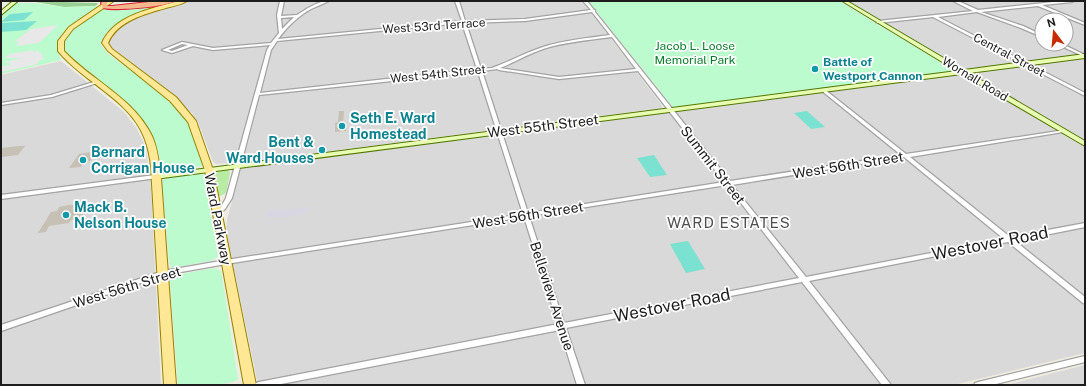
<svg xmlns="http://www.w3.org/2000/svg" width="1086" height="386" viewBox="0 0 1086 386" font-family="'Public Sans',sans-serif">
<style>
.residential{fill:#dad9d9;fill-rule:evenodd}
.grass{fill:#b8eba4}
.forest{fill:#99cf94}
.park{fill:#bbfbce}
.pitch{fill:#7be1d0}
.parking{fill:#e8e8e8}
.plaza{fill:#d9d6e4}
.building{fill:#c6c0b5}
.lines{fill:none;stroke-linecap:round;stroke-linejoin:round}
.minor-casing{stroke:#a3a3a3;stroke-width:2.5}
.secondary-casing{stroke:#507600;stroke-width:2}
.primary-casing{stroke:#948300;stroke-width:2}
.trunk-casing{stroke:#de1c35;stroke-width:2}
.minor{fill:#fff;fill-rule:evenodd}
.secondary{fill:#e8fcb2;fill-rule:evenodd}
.primary{fill:#ffe895;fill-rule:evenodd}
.trunk{fill:#f4b88d;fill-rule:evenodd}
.culture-dot{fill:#0f9aa8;stroke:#fff;stroke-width:1.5}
.labels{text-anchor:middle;stroke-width:3.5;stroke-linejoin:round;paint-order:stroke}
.far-street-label{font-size:12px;fill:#1c1c1c;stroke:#fff}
.far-park-label{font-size:12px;fill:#077e2a;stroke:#fff}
.far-culture-label{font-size:12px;font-weight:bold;fill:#0d838f;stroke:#fff;text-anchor:start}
.culture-label{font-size:14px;font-weight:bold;fill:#0d838f;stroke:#fff;text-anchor:start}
.street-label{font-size:14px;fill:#1c1c1c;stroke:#fff}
.neighbourhood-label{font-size:15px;letter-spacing:1px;fill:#4f4f4f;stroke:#fff}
.near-street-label{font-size:17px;fill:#1c1c1c;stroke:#fff}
</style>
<rect width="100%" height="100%" fill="#eeede1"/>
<g class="residential">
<polygon points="189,1 582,1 661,104 662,108 248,162 216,164 213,162 198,122 192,113 160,84 110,46 108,42 111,35 127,22 143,15"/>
<path d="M845 1H1085V142ZM1042 20H1066V44H1042Z"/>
<polygon points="61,61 124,112 137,129 146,148 151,188 161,385 1,385 1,75"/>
<polygon points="961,74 1085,147 1085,353 954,385 258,385 226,230 227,220 240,171 242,168"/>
<polygon points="1085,365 1085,385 1006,385"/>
</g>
<polygon class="grass" points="228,170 230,173 226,193 220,196 218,195 215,174 218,172"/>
<polygon class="forest" points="30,1 97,3 98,4 95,6 64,7"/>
<g class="park">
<polygon points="588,1 839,1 955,71 673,107"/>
<path d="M175 2C155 9 103 21 101 45L108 54C141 79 179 99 196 139 199 147 202 158 202 166L166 172 162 171C158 117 108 89 71 59L66 54 64 48 65 41 69 34 74 28 103 8 148 5Z"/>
<path d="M16 3H36L64 7 99 6C87 15 57 30 57 48 58 52 60 57 61 60L1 74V16Z"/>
<polygon points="199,174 204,175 218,257 210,261 171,268 169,261 162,181 167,178"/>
<path d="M214 268 221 271 238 379C233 386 190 385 178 385L170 280 171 278 175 275Z"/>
</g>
<g class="pitch">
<polygon points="33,12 24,20 1,22 10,14"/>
<polygon points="37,21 26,30 1,32 1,23"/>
<polygon points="807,111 825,127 811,129 794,113"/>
<polygon points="654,155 667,175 650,177 637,158"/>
<polygon points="688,241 705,269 686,273 670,244"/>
</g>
<g class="parking">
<polygon points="58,25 39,43 16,46 19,41 14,42 31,29"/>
<polygon points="33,50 34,52 38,51 41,53 44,59 38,61 38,64 1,72 1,67 12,64 4,62 22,58 5,58 9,54"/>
</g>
<polygon class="plaza" points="312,207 307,209 306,213 280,218 269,218 265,216 270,211 282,209 283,212 286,210"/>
<g class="building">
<polygon points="339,111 344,111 343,124 347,124 346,131 335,132 335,123 338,122"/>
<polygon points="19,146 25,146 18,155 1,157 1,148"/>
<polygon points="96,151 90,161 84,162 81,167 69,168 79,154"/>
<polygon points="89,203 81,218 71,220 69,223 49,226 46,232 38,233 51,212 57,211 59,207 69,205"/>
</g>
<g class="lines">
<g class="minor-casing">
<g id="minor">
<path d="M280 1H284L281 16 297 15 308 8 316 4 324 1H329C323 4 317 6 311 9 298 16 287 27 278 39L462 21 455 1H459L465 21 525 19 591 10 583 1H587L594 10H595V12L730 181 901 155 822 91V89H824L906 154 1065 130V131L1063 132 910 157 1010 237 1085 223V227L1015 241 1085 297V304L1083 303 1008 242 809 281 891 385H882L802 282 566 328 585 385H577L560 330 276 385H255L256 383 259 382 558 324 524 217 226 264 164 275 1 331V325L163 271 226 260 523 214 478 72 259 95 232 198 225 209 219 214H215L214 213 221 207 226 198 267 50 270 45 213 50 193 46 172 53 162 50 182 42 213 48 271 43 279 33 277 15ZM592 12 610 35C588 38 565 40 543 47 527 52 513 60 497 66L492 68 481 69 466 23 525 21ZM294 17 282 29 281 18ZM462 23 477 69 260 93 271 50 277 41ZM612 37 636 69 559 77 500 68C515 62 528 54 543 49 565 42 589 40 612 37ZM182 44 188 45 172 51 168 50ZM497 69 499 70 559 79 638 71 724 182 528 213 482 71ZM904 157 1004 239 806 277 732 185ZM727 185 799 278 564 323 529 216Z"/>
<polygon points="953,1 958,1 978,10 1063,1 1074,1 1072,2 1042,5 1085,23 1085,25 1038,6 981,12 1023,26 1042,35 1042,37 1021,28 977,12 938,17 1085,93 1085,96 933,17 878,23 876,22 878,21 973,11"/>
<polygon points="1057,44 1062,44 1085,55 1085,57"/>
<polygon points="94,82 95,82 97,83 52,97 1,105 1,103 51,95"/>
<polygon points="155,175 157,176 158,177 157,178 1,199 1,195"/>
<polygon points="1085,356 1085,362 992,385 974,385 975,383 978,382"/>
</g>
</g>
<g class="secondary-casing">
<g id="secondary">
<polygon points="13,1 18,1 1,15 1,11"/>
<polygon points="842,1 847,1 964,70 1085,54 1085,58 969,73 1085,141 1085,146 962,74 155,179 151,177 155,175 957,71"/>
</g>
</g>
<g class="primary-casing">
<g id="primary">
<path d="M107 1H114L73 29 64 41V51C91 80 134 98 152 136 158 149 159 164 161 178L176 385H164L151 167C150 157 148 147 144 137 129 99 83 82 58 51V41L69 27Z"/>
<path d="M178 1H187C181 5 173 6 166 8 145 14 117 21 108 43L112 49 176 97 196 121 213 170 256 385H244L205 170 188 122 170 101 108 51 102 43C114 15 151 9 178 1Z"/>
</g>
</g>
<g class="trunk-casing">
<path id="trunk" d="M103 1H109L107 3V6H112L158 1H175C166 7 115 11 103 8L101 3Z"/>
</g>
<use href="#minor" class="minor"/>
<use href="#secondary" class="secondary"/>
<use href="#primary" class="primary"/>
<use href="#trunk" class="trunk"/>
</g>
<g class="culture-dot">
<circle cx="815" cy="69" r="4"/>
<circle cx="342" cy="126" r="4"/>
<circle cx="322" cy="150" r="4"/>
<circle cx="83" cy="160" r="4"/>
<circle cx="66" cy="215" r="4"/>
</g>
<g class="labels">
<g class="far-street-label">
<text transform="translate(434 26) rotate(-4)" y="4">West 53rd Terrace</text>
<text transform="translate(1009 55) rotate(28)" y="4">Central Street</text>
<text transform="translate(438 74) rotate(-6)" y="4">West 54th Street</text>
<text transform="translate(975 79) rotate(31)" y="4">Wornall Road</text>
</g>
<g class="far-park-label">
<text x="695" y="50">Jacob L. Loose<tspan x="695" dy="14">Memorial Park</tspan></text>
</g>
<g class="far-culture-label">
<text x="823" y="66">Battle of<tspan x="823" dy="14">Westport Cannon</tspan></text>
</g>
<g class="culture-label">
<text x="350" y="123">Seth E. Ward<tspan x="350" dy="16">Homestead</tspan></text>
<text x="314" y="147" text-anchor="end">Bent &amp;<tspan x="314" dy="16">Ward Houses</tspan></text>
<text x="91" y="157">Bernard<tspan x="91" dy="16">Corrigan House</tspan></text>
<text x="74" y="212">Mack B.<tspan x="74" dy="16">Nelson House</tspan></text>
</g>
<g class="street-label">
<text transform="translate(543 126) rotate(-7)" y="5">West 55th Street</text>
<text transform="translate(713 165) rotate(52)" y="5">Summit Street</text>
<text transform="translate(848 165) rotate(-9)" y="5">West 56th Street</text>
<text transform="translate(528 215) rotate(-9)" y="5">West 56th Street</text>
<text transform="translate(218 219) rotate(79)" y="5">Ward Parkway</text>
<text transform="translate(127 287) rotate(-17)" y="5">West 56th Street</text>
<text transform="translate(552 296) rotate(72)" y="5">Belleview Avenue</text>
</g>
<g class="neighbourhood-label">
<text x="729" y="228">WARD ESTATES</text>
</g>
<g class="near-street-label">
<text transform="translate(990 243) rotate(-11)" y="6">Westover Road</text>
<text transform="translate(672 305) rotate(-11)" y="6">Westover Road</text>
</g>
</g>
<rect width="1086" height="386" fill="none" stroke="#1c1c1c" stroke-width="4"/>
<g transform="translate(1054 32) rotate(344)"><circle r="19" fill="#ffffff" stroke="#a4a4a4"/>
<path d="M0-3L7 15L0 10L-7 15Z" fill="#c82b00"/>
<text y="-6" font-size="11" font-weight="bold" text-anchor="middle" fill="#1c1c1c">N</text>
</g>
</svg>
